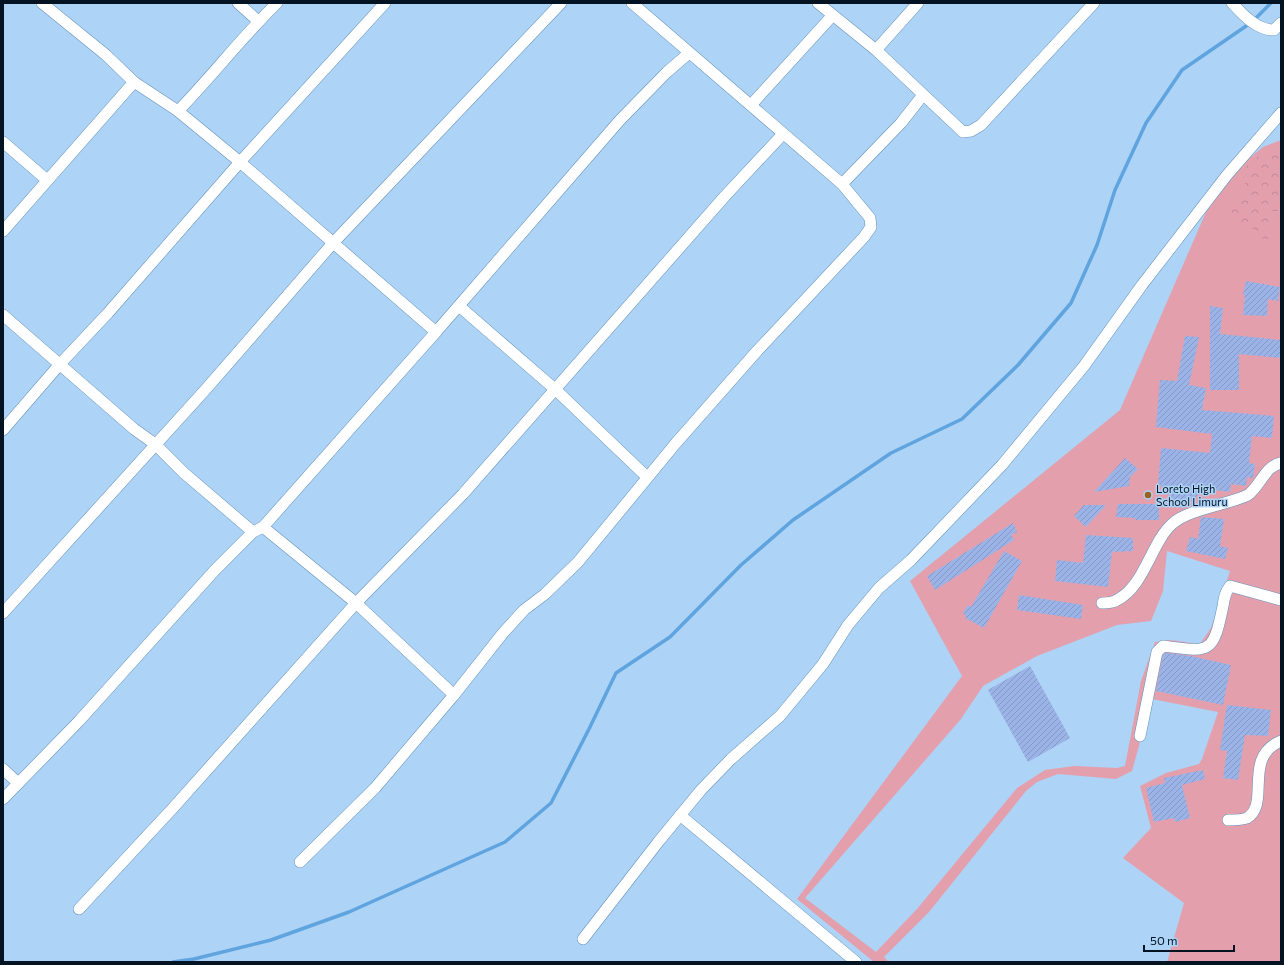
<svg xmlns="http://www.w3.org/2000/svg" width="1284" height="965" viewBox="0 0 1284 965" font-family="Commissioner,sans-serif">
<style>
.grass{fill:#e49fad;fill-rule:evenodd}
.forest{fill:url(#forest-crowns)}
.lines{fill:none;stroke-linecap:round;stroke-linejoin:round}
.stream{stroke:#5fa4df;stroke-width:3.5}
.building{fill:url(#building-hatch)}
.street-casing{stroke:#6492bb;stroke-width:12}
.street{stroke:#fff;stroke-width:11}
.poi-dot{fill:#9b621f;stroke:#add3f6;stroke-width:1.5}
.labels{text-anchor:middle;stroke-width:3;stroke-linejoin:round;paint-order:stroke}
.poi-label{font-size:11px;fill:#031322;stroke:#add3f6;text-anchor:start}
</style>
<defs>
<pattern id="forest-crowns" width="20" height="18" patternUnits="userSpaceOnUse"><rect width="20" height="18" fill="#e49fad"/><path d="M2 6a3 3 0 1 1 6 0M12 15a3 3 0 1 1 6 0" fill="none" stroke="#c28895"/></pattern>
<pattern id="building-hatch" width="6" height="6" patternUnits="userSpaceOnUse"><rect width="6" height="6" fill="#9cb3e7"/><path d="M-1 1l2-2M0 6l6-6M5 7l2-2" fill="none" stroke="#8599c6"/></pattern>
</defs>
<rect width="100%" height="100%" fill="#add3f6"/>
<path class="grass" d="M1281 140V962H1167L1184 903 1123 858 1151 828 1140 786 1166 773 1199 764 1202 759 1218 712 1152 699 1132 771 1116 779 1058 774 1037 782 1026 791 929 912 884 957 889 962H874L797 899 962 676 910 581 1120 410 1206 212 1240 166 1263 147ZM1167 551 1230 571 1211 628 1200 644 1170 640 1155 642 1141 681 1125 766 1117 768 1074 766 1045 770 1017 788 917 909 876 952 805 898 961 719 983 686 1037 656 1117 625 1151 621 1163 591Z"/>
<polygon class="forest" points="1268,150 1281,151 1281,211 1272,211 1269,239 1256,238 1253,229 1240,228 1231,214 1234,202 1246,182 1244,173 1248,163"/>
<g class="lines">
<polyline class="stream" points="173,962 194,959 271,940 349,912 505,842 551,803 589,729 616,673 670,637 741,565 793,520 891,453 962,419 1018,365 1071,303 1097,245 1115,190 1146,123 1182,70 1252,22 1271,3"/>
</g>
<g class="building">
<polygon points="1246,281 1280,287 1278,301 1268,299 1267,316 1243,315 1245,295 1243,295"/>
<polygon points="1210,306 1223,308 1220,334 1281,340 1281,358 1239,354 1239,390 1210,390"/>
<polygon points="1185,336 1199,337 1189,385 1206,388 1202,410 1274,416 1272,438 1252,436 1249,463 1255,464 1253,478 1247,477 1246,486 1231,484 1230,492 1205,489 1182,509 1158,483 1161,448 1210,453 1212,434 1156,427 1160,380 1177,381"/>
<polygon points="1125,458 1138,469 1130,477 1129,486 1094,492"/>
<polygon points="1118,504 1159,504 1159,520 1135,520 1135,518 1116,517"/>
<polygon points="1084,505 1106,505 1086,527 1074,516"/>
<polygon points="1201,517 1224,519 1220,546 1228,548 1225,559 1186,551 1190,537 1198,539"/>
<polygon points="1013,523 1017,532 1011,535 1014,540 935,590 927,576"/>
<polygon points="1086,535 1133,538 1133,551 1112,552 1108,587 1055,581 1057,560 1083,563"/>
<polygon points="1004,551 1022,561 984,628 965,618 966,616 963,613 968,605 971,607"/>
<polygon points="1019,595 1083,605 1081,619 1017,610"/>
<polygon points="1166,653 1191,656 1231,665 1223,705 1156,691 1163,655"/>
<polygon points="1030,666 1070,738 1028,762 988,690"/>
<polygon points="1227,705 1271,710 1268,736 1245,735 1238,780 1223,778 1227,751 1220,750"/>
<polygon points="1203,770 1205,779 1182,785 1190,818 1175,822 1174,818 1154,822 1146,788 1165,783 1164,778"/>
</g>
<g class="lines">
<g class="street-casing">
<g id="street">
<polyline points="42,3 106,55 134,82"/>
<polyline points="238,3 258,21"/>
<polyline points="818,3 876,50 963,132 971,131 981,125 1094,3"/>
<path d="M1232 3C1243 15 1257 30 1274 30L1281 23"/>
<polyline points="876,50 918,3"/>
<polyline points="751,105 832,16"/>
<polyline points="178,111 240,162 436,332 620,120 667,72 689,53"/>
<polyline points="3,142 47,180"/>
<polyline points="842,184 901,123 923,95"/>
<path d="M3 231 134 82 178 111C212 76 242 37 277 3"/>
<polyline points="459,306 556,390 647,477"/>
<polyline points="3,315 134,429 155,444 184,473 253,532"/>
<polyline points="3,430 60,364 108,313 240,162 385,3"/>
<polyline points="263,527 356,603 454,695"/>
<path d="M1102 603C1107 603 1113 603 1117 600 1144 587 1151 543 1172 524 1188 509 1227 505 1248 495 1261 485 1265 466 1281 463"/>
<polyline points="3,613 206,389 333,243 561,3"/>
<path d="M1140 736 1157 652 1163 646C1210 652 1213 655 1223 606 1224 599 1225 592 1230 586L1281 600"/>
<polyline points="3,769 18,783"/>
<polyline points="3,799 79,721 215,570 253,532 263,527 436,332"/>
<polyline points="680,815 856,962"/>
<path d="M1228 820C1234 820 1242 820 1247 818 1271 804 1242 757 1281 741"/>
<polyline points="300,862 375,788 454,695 503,633 524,610 545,594 578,562 676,443 757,351 864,237 871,227 870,218 842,184 632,3"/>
<polyline points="79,909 173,808 356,603 463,494 725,196 783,134"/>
<polyline points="583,939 659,841 701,790 731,759 780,716 823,664 848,625 879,588 911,560 1002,465 1084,366 1142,285 1227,175 1281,113"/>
</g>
</g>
<use href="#street" class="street"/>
</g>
<circle class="poi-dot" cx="1148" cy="495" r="4"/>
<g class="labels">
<g class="poi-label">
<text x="1156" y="493">Loreto High<tspan x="1156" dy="13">School Limuru</tspan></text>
</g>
</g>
<rect width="1284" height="965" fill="none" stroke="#031322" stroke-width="8"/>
<path d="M1144 945v6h90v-6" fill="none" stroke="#031322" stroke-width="2"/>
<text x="1150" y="945" font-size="12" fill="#031322" stroke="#add3f6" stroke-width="3" paint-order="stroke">50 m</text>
</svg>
